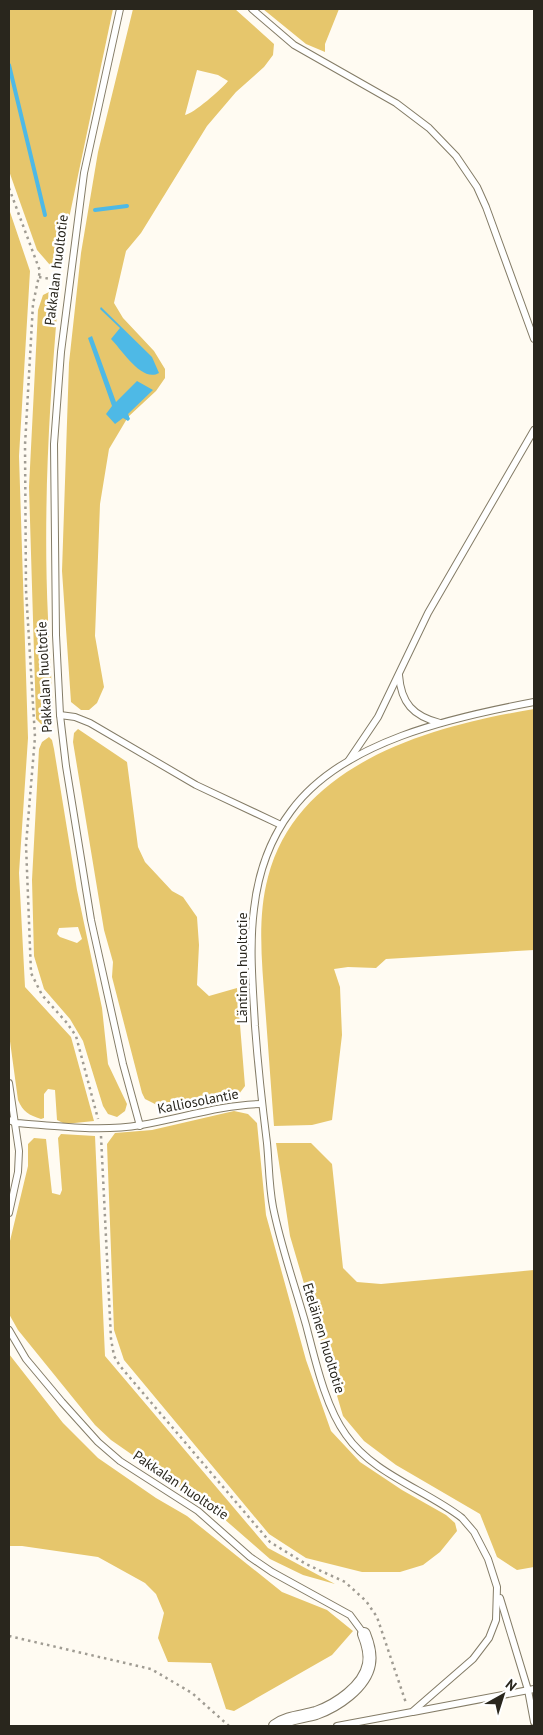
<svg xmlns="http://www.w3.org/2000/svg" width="543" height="1735" viewBox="0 0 543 1735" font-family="'PT Sans',sans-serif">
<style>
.green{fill:#e6c66c;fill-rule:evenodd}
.water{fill:#4eb9e6}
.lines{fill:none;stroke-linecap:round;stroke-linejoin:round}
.stream{stroke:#4eb9e6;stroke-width:4}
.service-casing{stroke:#847c67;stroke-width:8}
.minor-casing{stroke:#847c67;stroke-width:14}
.path{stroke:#a09c93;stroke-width:2.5;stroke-dasharray:2.5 4;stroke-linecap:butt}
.service{stroke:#fff;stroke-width:6}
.minor{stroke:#fff;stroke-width:12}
.labels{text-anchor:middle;stroke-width:5;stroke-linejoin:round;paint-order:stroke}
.street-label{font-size:14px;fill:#29261d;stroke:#fff}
</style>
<rect width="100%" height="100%" fill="#fffbf2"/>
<g class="green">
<polygon points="9,9 113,9 59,266 50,265 37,250 9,171"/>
<path d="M133 9H235L274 44 273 55 264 67 236 92 207 126 141 233 126 251 114 303 123 318 154 351 165 369V378L156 391 128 417 109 449 100 504 95 636 104 687 97 703 89 710H81L71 702 62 571 69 363 81 253 98 152ZM197 70 218 75 228 81C222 89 193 114 185 115Z"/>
<polygon points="263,9 339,9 325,44 325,52 306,44"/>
<path d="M9 209 30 271 19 456 28 738 19 873 25 987 71 1037 94 1121 65 1124 57 1120 55 1090 48 1089 44 1094V1118L41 1119C29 1115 23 1112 18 1100L9 1034Z"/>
<path d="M49 292 55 295 58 302C49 407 43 512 48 618 48 632 55 718 52 724L42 725 36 719 29 487 38 310 43 295Z"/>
<path d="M534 709V950L386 959 376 968 348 967 334 969 340 987 342 1035 332 1120 312 1125 274 1126C271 1086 268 1045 265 1005 262 963 257 918 268 877 298 762 432 726 534 709Z"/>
<polygon points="78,729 127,762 138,847 145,862 172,891 183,897 197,917 199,945 197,985 209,996 237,988 245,1086 239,1094 226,1098 161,1107 145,1099 142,1093 112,977 113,962 104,930 73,742 74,733"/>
<path d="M49 737 52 740 54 749 77 890 102 1008 108 1064 127 1104 125 1111 117 1117 108 1114 103 1106 83 1041 70 1019 44 989 34 956 32 880 39 749 42 742ZM78 927 82 939 77 943 60 937 57 934 59 928Z"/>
<polygon points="234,1111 248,1114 257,1123 266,1215 306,1360 331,1431 360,1462 402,1490 446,1515 455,1523 457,1531 440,1552 423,1565 400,1572 362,1572 306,1558 269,1534 124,1360 114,1330 107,1144 115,1133 152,1130"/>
<polygon points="61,1134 95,1136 105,1356 268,1548 335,1584 303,1575 270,1559 223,1518 111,1440 95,1425 18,1330 9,1314 9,1245 28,1166 28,1144 34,1138 46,1139 52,1193 60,1195 62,1190 58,1138"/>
<polygon points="276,1143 311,1143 332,1164 343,1268 357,1282 381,1284 534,1270 534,1567 517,1570 497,1557 480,1514 396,1465 364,1441 343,1416 290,1236"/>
<polygon points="9,1354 63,1423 98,1458 156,1498 187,1516 282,1592 327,1610 353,1631 332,1655 234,1711 226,1709 211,1663 168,1662 158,1638 164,1613 156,1594 145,1583 98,1557 22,1546 9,1546"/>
</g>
<g class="water">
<path d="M101 307 152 357 159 373C142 383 122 350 111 339L120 328 100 309Z"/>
<polygon points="92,336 116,402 137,381 153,390 128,414 130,419 128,421 123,418 115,424 106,414 112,406 88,338"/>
</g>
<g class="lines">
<g class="stream">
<polyline points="9,65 45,215"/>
<polyline points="95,210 127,206"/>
</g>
<g class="service-casing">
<g id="service">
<polyline points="120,9 84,173 61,352 54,444 56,635 60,715 66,766 91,920 123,1064 140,1126"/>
<polyline points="252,9 294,45 396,103 429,128 456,156 477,187 486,207 534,339"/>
<path d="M399 675C401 703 413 716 440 723"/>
<polyline points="60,715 75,717 90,723 196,785 281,825"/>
<polyline points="349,760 378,717 428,613 534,430"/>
<polyline points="9,1083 19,1151 18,1172 9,1213"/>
<path d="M9 1120 16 1123C57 1126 100 1132 141 1125 182 1118 220 1105 261 1104"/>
<polyline points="9,1330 26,1359 62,1402 98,1442 120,1461 198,1511 250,1557 272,1572 350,1615 364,1634"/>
<polyline points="500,1598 528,1690 534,1722"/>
<polyline points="413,1712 534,1689"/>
<path d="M337 1726 412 1712 473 1659 489 1638 496 1620 497 1587 488 1559 474 1532 462 1518C426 1490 373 1474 346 1435 325 1406 315 1359 306 1325 295 1286 281 1247 273 1207 269 1186 269 1164 267 1143 262 1104 258 1066 255 1026 253 988 249 948 254 909 258 874 270 839 291 811 342 741 454 717 534 702"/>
</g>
</g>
<g class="minor-casing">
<path id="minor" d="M275 1726C287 1717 303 1717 316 1713 336 1706 365 1687 369 1664 371 1654 368 1644 364 1634"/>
</g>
<g class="path">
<polyline points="9,188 40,271 33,304 25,445 26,590 35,737 26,845 31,973 42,995 67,1023 76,1036 98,1119"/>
<polyline points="39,277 62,281"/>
<polyline points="101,1136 111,1339 114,1356 120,1366 270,1542 306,1564 345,1582 366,1601 377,1617 406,1703"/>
<polyline points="9,1636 151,1669 192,1693 229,1726"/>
</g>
<use href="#service" class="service"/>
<use href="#minor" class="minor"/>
</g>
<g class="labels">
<g class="street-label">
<text transform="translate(56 270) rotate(-83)" y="5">Pakkalan huoltotie</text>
<text transform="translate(44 677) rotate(-93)" y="5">Pakkalan huoltotie</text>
<text transform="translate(242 968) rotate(-90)" y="5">Läntinen huoltotie</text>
<text transform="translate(198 1101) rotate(-11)" y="5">Kalliosolantie</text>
<text transform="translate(324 1338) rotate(73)" y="5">Eteläinen huoltotie</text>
<text transform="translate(181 1485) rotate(34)" y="5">Pakkalan huoltotie</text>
</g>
</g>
<rect width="543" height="1735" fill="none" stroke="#29261d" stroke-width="20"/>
<g transform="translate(503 1695) rotate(39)" stroke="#ffffff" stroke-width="4" paint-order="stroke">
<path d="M0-4L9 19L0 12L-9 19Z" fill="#29261d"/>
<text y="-8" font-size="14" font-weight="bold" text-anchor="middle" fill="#29261d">N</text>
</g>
</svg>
